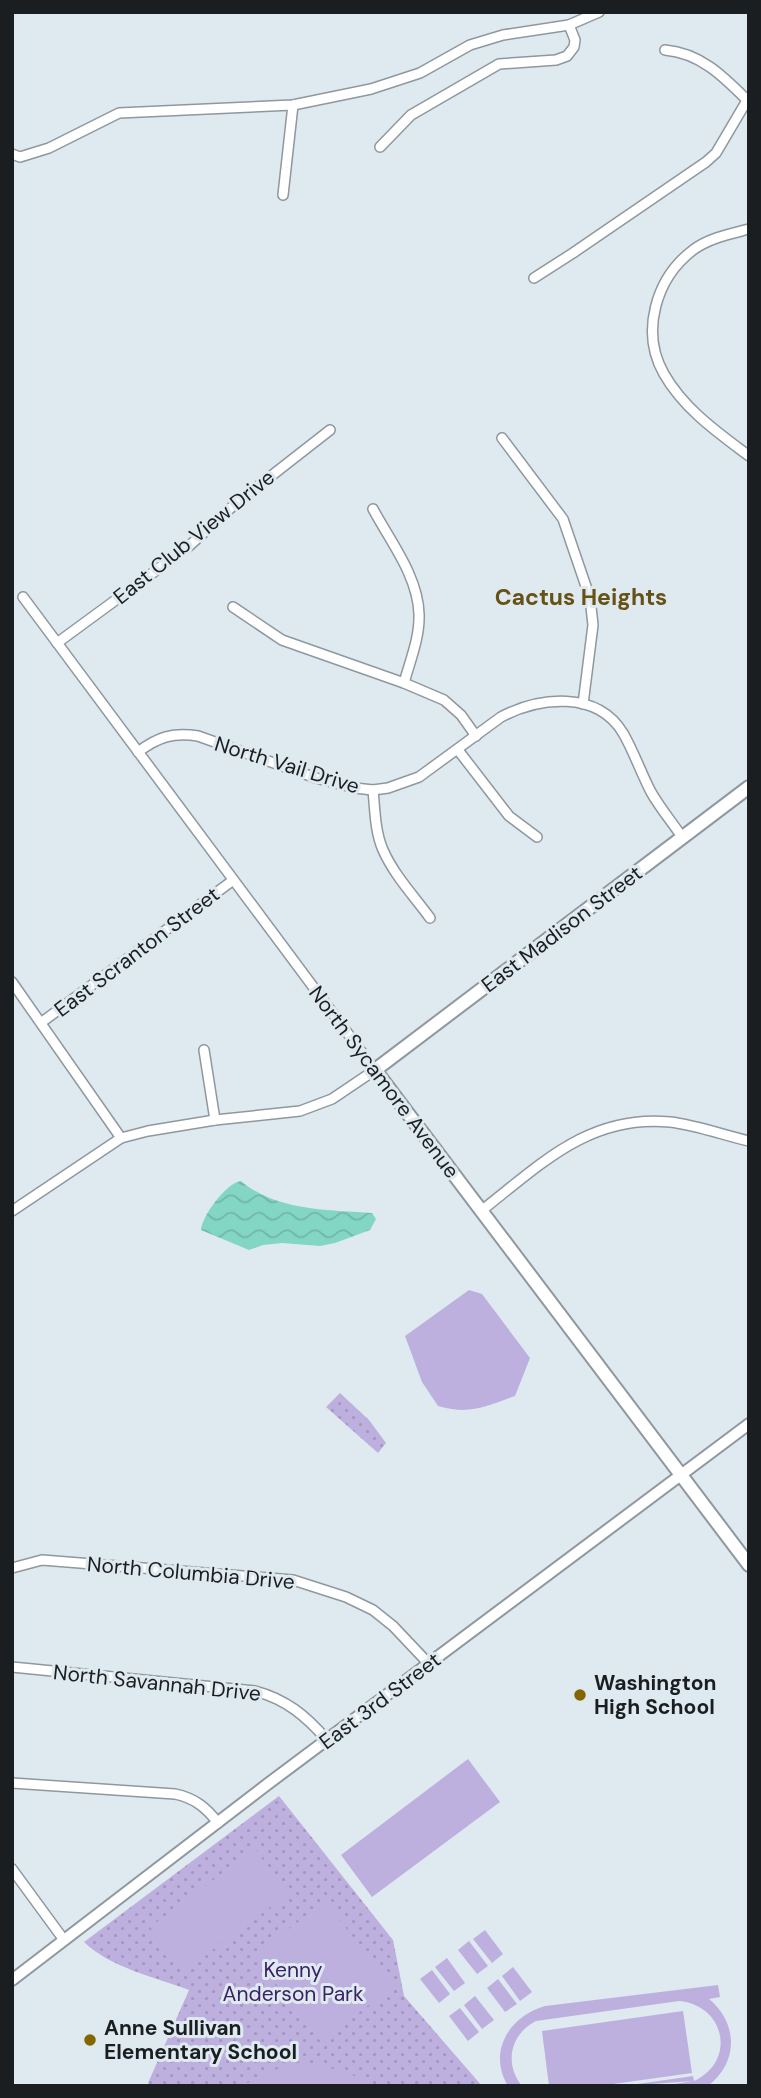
<svg xmlns="http://www.w3.org/2000/svg" width="761" height="2098" viewBox="0 0 761 2098" font-family="'DM Sans',sans-serif">
<style>
.park{fill:url(#park-dots)}
.pitch{fill:#bdb0df}
.water{fill:url(#water-waves)}
.lines{fill:none;stroke-linecap:round;stroke-linejoin:round}
.minor-casing{stroke:#8f989e;stroke-width:12}
.tertiary-casing{stroke:#8f989e;stroke-width:14}
.secondary-casing{stroke:#8f989e;stroke-width:16}
.minor{stroke:#fff;stroke-width:9}
.tertiary{stroke:#fff;stroke-width:10}
.secondary{stroke:#fff;stroke-width:12}
.poi-dot{fill:#836600;stroke:#dfe9f0;stroke-width:2.5}
.labels{text-anchor:middle;stroke-width:6;stroke-linejoin:round;paint-order:stroke}
.street-label{font-size:21px;fill:#1a1e20;stroke:#dfe9f0}
.poi-label{font-size:21px;font-weight:bold;fill:#1a1e20;stroke:#dfe9f0;text-anchor:start}
.park-label{font-size:21px;fill:#3a2065;stroke:#dfe9f0}
.neighbourhood-label{font-size:23px;font-weight:bold;fill:#665216;stroke:#dfe9f0}
</style>
<defs>
<pattern id="park-dots" width="8" height="8" patternUnits="userSpaceOnUse" patternTransform="scale(1.75)"><rect width="8" height="8" fill="#bdb0df"/><path d="M2 2h.1M6 6h.1" fill="none" stroke="#a297bf" stroke-width="1.8" stroke-linecap="round"/></pattern>
<pattern id="water-waves" width="16" height="10" patternUnits="userSpaceOnUse" patternTransform="scale(1.75)"><rect width="16" height="10" fill="#83d6c4"/><path d="M0 5q4-4 8 0t8 0" fill="none" stroke="#71b7a8"/></pattern>
</defs>
<rect width="100%" height="100%" fill="#dfe9f0"/>
<g class="park">
<polygon points="340,1393 369,1420 386,1443 378,1453 326,1407"/>
<path d="M279 1796 393 1940 404 1996 482 2086H151L148 2083 189 1990C155 1977 111 1968 84 1942Z"/>
</g>
<g class="pitch">
<path d="M469 1290 482 1294 530 1358 515 1396C485 1407 470 1415 438 1406L422 1382 405 1336Z"/>
<polygon points="468,1759 500,1802 372,1897 341,1855"/>
<polygon points="255,1849 288,1894 183,1972 150,1927"/>
<polygon points="325,1901 392,1987 321,2042 254,1956"/>
<polygon points="485,1930 503,1954 492,1963 473,1939"/>
<polygon points="469,1941 488,1966 477,1974 458,1950"/>
<polygon points="447,1958 465,1983 454,1991 435,1967"/>
<polygon points="513,1967 532,1992 520,2001 502,1976"/>
<polygon points="432,1970 450,1994 439,2003 420,1979"/>
<polygon points="498,1979 517,2004 505,2012 487,1988"/>
<path d="M718 1985 720 1997 709 1999C738 2023 739 2062 708 2086H662L693 2081 624 2086 693 2076 694 2081C737 2061 725 2005 679 2001L536 2021C510 2034 504 2064 522 2086H508C487 2051 510 2016 545 2006Z"/>
<polygon points="475,1996 494,2020 482,2029 464,2005"/>
<polygon points="460,2008 479,2032 468,2041 449,2016"/>
<polygon points="683,2011 692,2073 599,2086 549,2086 542,2031"/>
<path d="M308 2065C331 2067 354 2073 374 2086H241L277 2069Z"/>
</g>
<path class="water" d="M241 1181C276 1211 328 1210 372 1213L376 1219 370 1230 335 1243 320 1246 282 1243 263 1245 249 1250 201 1230C202 1216 226 1183 241 1181Z"/>
<g class="lines">
<g class="minor-casing">
<g id="minor">
<path d="M665 50C700 53 723 76 746 99"/>
<polyline points="380,147 411,115 499,64 556,60 567,56 574,47 575,40 569,25"/>
<polyline points="12,154 20,157 49,148 119,113 293,105 371,89 420,73 470,45 503,35 569,25 599,12"/>
<polyline points="283,195 293,105"/>
<path d="M749 229C730 234 709 238 693 250 656 278 640 332 664 374 684 409 717 432 749 456"/>
<polyline points="534,278 573,253 706,162 716,153 749,97"/>
<polyline points="502,438 563,519 590,598 593,625 583,704"/>
<path d="M373 509C390 541 418 576 419 614 420 637 410 661 404 683"/>
<polyline points="233,607 282,640 404,683 444,700 461,715 476,736"/>
<polyline points="57,643 188,547 234,505 330,430"/>
<polyline points="458,750 509,816 537,837"/>
<path d="M138 752C158 737 173 732 198 736L316 778 355 788 373 790 388 788 419 777 501 717C539 697 597 690 623 733 634 752 641 773 651 792 660 808 672 822 682 837"/>
<path d="M373 790C375 810 375 832 383 850 394 875 414 896 430 918"/>
<polyline points="12,982 121,1138"/>
<polyline points="42,1022 232,881"/>
<polyline points="204,1050 215,1120"/>
<polyline points="12,1211 121,1138 148,1131 215,1120 300,1111 332,1099 375,1070 23,597"/>
<path d="M481 1211C540 1165 589 1114 670 1122 696 1125 723 1135 749 1141"/>
<polyline points="12,1568 42,1560 293,1580 346,1597 373,1610 393,1626 429,1664"/>
<path d="M12 1667 255 1691C286 1699 306 1716 327 1740"/>
<path d="M12 1783 175 1794C194 1798 206 1807 218 1823"/>
<polyline points="12,1869 64,1940"/>
</g>
</g>
<g class="tertiary-casing">
<polyline id="tertiary" points="12,1980 269,1783 749,1424"/>
</g>
<g class="secondary-casing">
<polyline id="secondary" points="749,787 375,1070 749,1565"/>
</g>
<use href="#minor" class="minor"/>
<use href="#tertiary" class="tertiary"/>
<use href="#secondary" class="secondary"/>
</g>
<g class="poi-dot">
<circle cx="580" cy="1695" r="7"/>
<circle cx="90" cy="2040" r="7"/>
</g>
<g class="labels">
<g class="street-label">
<text transform="translate(194 537) rotate(-39)" y="7">East Club View Drive</text>
<text transform="translate(287 765) rotate(17)" y="7">North Vail Drive</text>
<text transform="translate(562 929) rotate(-37)" y="7">East Madison Street</text>
<text transform="translate(137 952) rotate(-37)" y="7">East Scranton Street</text>
<text transform="translate(384 1082) rotate(53)" y="7">North Sycamore Avenue</text>
<text transform="translate(191 1573) rotate(5)" y="7">North Columbia Drive</text>
<text transform="translate(157 1683) rotate(6)" y="7">North Savannah Drive</text>
<text transform="translate(380 1701) rotate(-37)" y="7">East 3rd Street</text>
</g>
<g class="poi-label">
<text x="594" y="1690">Washington<tspan x="594" dy="24">High School</tspan></text>
<text x="104" y="2035">Anne Sullivan<tspan x="104" dy="24">Elementary School</tspan></text>
</g>
<g class="park-label">
<text x="293" y="1977">Kenny<tspan x="293" dy="24">Anderson Park</tspan></text>
</g>
<g class="neighbourhood-label">
<text x="581" y="605">Cactus Heights</text>
</g>
</g>
<rect width="761" height="2098" fill="none" stroke="#1a1e20" stroke-width="28"/>
</svg>
